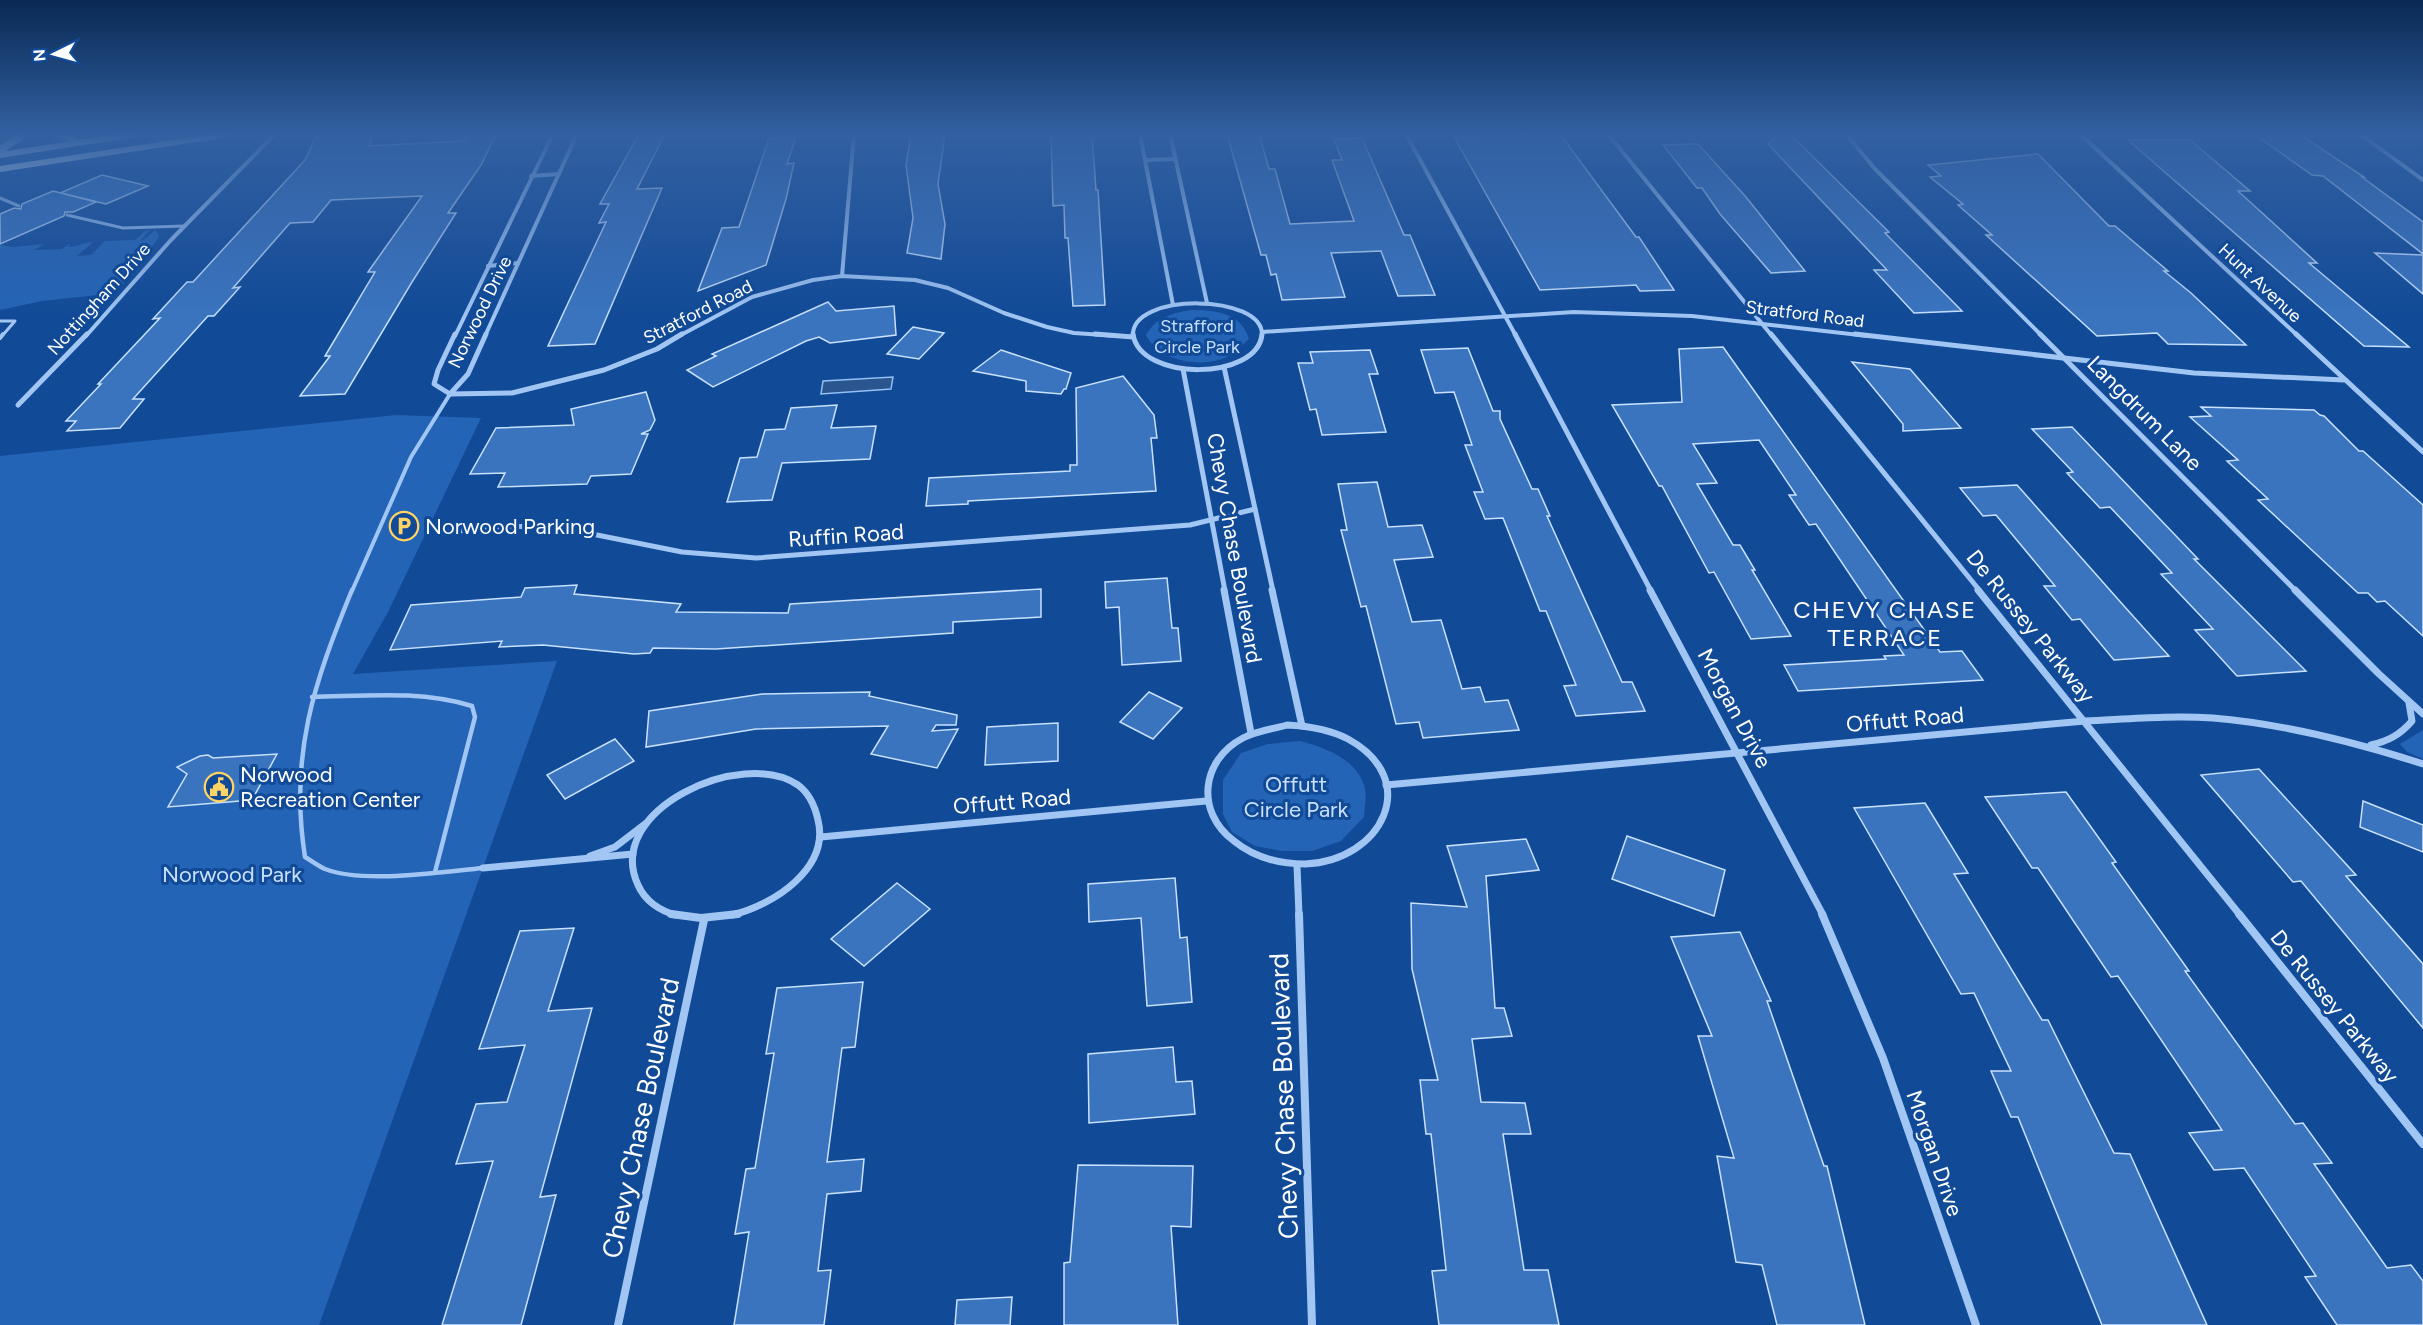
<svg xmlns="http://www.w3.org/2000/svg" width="2423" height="1325" viewBox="0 0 2423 1325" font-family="Figtree,sans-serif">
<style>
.green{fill:#2464b6}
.water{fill:#2b558e;stroke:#93c0f7;stroke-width:1.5}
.building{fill:#3a74bf;stroke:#c9e1fe;stroke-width:1.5}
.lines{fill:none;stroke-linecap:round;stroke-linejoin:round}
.service-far2{stroke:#a1c6f4;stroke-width:3}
.service-far1{stroke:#a1c6f4;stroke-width:4}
.service{stroke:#a1c6f4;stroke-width:4.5}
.minor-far3{stroke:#a1c6f4;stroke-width:4}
.minor-far2{stroke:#a1c6f4;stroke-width:5}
.minor-far1{stroke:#a1c6f4;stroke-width:7}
.minor{stroke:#a1c6f4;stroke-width:8}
.secondary{stroke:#d1e4fd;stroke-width:8}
.primary{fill:#eef4ff;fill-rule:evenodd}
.labels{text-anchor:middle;stroke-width:6;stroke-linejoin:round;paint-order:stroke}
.far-street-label{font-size:18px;fill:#fff;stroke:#114a97}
.far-park-label{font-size:18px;fill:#c9e1fe;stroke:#114a97}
.street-label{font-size:22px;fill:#fff;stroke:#114a97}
.poi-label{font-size:22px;fill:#fff;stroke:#114a97;text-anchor:start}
.park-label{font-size:22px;fill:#c9e1fe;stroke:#114a97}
.neighbourhood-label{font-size:24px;letter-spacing:1.5px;fill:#fff;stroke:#114a97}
.near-street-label{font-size:27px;fill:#fff;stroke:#114a97}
</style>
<rect width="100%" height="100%" fill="#114a97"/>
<g class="green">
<path d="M150 230 141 240 145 239 155 230 159 235 158 239 116 293 42 301 0 310V245L12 247 44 244 35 250 62 249 71 243 68 247C78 247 83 242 93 242L77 256 91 255 105 241 135 240 145 231Z"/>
<path d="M1190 310C1214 310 1241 312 1249 339 1242 345 1235 354 1227 357 1202 369 1158 361 1146 335 1157 317 1170 314 1190 310Z"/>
<polygon points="396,415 481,418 388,612 353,674 557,661 319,1325 0,1325 0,456"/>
<polygon points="2423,730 2423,759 2407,752 2400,744"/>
<path d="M1300 741C1326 748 1358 759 1365 789 1367 797 1364 809 1364 817L1341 841 1312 851H1282L1255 846 1232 832 1223 814V780L1241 753 1268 744Z"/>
</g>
<polygon class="water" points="893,377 891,389 821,394 823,381"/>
<g class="building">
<polygon points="336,134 373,134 369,146 464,141 466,136 496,134 481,165 448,213 456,213 412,282 345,394 300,396 330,356 325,356 375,272 368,272 422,196 331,200 313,222 290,223 233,288 240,287 214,316 208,316 133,399 144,399 120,428 67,431 76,421 66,421 101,384 98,384 160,318 153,319 187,282 193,282 305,160 316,137"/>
<polygon points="639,134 665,134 637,189 662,188 595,344 548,346 606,222 599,223 609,204 600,204"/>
<polygon points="911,134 945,134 938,184 945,224 941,259 907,253 913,218 906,165"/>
<polygon points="1051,134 1092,134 1096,190 1098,190 1105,305 1073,306 1068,238 1065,238 1064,205 1053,206"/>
<polygon points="1227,134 1259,134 1269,169 1275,169 1290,224 1354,221 1332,160 1342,160 1334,139 1362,138 1404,235 1410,235 1435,295 1398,296 1381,251 1331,253 1345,297 1282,300 1276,274 1271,275 1266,255 1261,255"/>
<polygon points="1560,134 1636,237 1639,237 1674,290 1640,291 1636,285 1540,290 1454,137"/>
<polygon points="1779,134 1790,134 1889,232 1885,233 1962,311 1914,313 1874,270 1887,270 1768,144"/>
<polygon points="2254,134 2299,134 2364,177 2362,177 2423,222 2423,254 2323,176 2312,175"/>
<polygon points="796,137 787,164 794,163 786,199 766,265 698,291 722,228 739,227 769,138"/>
<polygon points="2128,140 2190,140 2250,191 2238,191 2317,263 2309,263 2409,347 2364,346"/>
<polygon points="1698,144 1746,197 1805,271 1771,273 1720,214 1702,188 1697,188 1663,145"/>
<polygon points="2038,154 2109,226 2115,226 2168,271 2164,271 2191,293 2246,345 2168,344 2157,333 2097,336 1986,235 1992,235 1958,205 1963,204 1930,177 1941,176 1928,165"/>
<polygon points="102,175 148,186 106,204 60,193"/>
<polygon points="53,191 96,202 73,212 65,212 64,216 0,244 0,214 14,208 21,209 22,204"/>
<polygon points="2375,253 2423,255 2423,294"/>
<polygon points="828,302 836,311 894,306 896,335 830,343 819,337 806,341 713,387 687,370 716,356 712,354"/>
<polygon points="913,327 944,333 919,359 887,354"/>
<polygon points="1723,347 1940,652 1962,651 1983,680 1798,691 1784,665 1886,659 1884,656 1904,655 1816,524 1809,525 1789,495 1796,495 1759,440 1693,444 1717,483 1697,484 1733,545 1740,545 1755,570 1752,570 1791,636 1751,639 1714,572 1709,573 1662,486 1659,486 1612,405 1682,402 1679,349"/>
<polygon points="1468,348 1493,411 1500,411 1500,419 1532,489 1538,489 1550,516 1547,516 1622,682 1632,682 1645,711 1576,716 1564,686 1576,685 1546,611 1540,611 1503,518 1485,519 1474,492 1483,492 1465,445 1472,445 1454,392 1435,393 1421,350"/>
<polygon points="1001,350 1071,373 1066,389 1064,389 1061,394 1026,391 1026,381 973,371"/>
<polygon points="1370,350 1378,374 1369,374 1386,432 1322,435 1316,409 1310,410 1298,363 1313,363 1310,352"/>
<polygon points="1852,362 1910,369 1961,428 1903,431 1903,424"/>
<polygon points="1123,376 1154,415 1157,438 1151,438 1156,491 968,501 968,504 926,506 929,478 1070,471 1070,465 1077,465 1076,388"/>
<polygon points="646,392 655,420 650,430 641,434 648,434 631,474 591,476 587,484 498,487 505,473 470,474 496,428 574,425 571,409"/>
<polygon points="837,405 831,428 876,426 870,459 782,463 772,500 727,502 740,458 757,457 765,430 785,429 791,408"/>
<polygon points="2201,407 2314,410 2320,415 2324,416 2359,451 2363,451 2423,505 2423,636 2385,601 2377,602 2368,593 2358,593 2258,500 2268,499 2227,461 2238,460 2190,417 2211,416"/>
<polygon points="2072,427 2198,559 2194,559 2306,671 2237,676 2195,630 2213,629 2161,574 2172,573 2110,507 2100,508 2067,473 2073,472 2032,429"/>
<polygon points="1377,482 1388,527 1422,525 1433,557 1394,560 1412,622 1441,620 1462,689 1480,687 1485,702 1508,700 1519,730 1423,738 1419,722 1396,724 1366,606 1361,607 1341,530 1347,530 1338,484"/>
<polygon points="2017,485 2124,606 2169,656 2114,660 2080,619 2072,620 2044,586 2055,586 1996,515 1983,516 1960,488"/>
<polygon points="1167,578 1172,628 1178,628 1181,661 1122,665 1119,607 1106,608 1105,582"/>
<polygon points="577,585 574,594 681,604 676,612 788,613 790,604 1041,589 1041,617 953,622 953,633 716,649 653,648 650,653 634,654 543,645 499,647 502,641 390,650 411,605 521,597 525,588"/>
<polygon points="870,692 869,696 957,715 956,725 936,725 932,731 958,729 937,768 871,754 888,726 756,729 646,747 649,711 762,694"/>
<polygon points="1149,692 1182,708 1153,739 1120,722"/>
<polygon points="1058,723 1058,761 985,765 987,727"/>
<polygon points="615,739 634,761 565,799 547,775"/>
<polygon points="277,754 252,800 168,807 187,774 177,767 200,756 208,755 213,758"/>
<polygon points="2259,769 2356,875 2346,876 2423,964 2423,1028 2301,881 2293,882 2201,775"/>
<polygon points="2066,792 2116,862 2112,863 2189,971 2185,971 2295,1124 2303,1123 2332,1163 2314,1164 2387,1268 2411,1265 2423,1281 2423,1325 2337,1325 2305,1277 2316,1276 2244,1168 2214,1170 2189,1133 2222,1130 2118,976 2111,977 2038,868 2032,868 1985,797"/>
<polygon points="2363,801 2423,825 2423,852 2360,827"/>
<polygon points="1925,803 1968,873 1954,874 2042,1020 2048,1020 2114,1153 2130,1154 2207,1325 2102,1325 2018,1117 2011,1117 1991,1071 2011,1071 1974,993 1961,994 1854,808"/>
<polygon points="1627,836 1725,870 1714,916 1612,879"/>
<polygon points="1526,839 1539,870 1486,876 1495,1008 1504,1008 1512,1036 1472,1039 1481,1102 1525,1103 1531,1134 1503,1134 1524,1270 1548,1270 1559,1325 1439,1325 1432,1271 1446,1270 1431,1134 1426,1134 1420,1080 1438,1080 1412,969 1411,903 1467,907 1447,846"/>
<polygon points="1175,878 1180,938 1187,937 1192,1002 1147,1006 1141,918 1089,922 1088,884"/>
<polygon points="897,883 930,909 864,966 831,939"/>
<polygon points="574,928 548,1011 592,1008 540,1197 556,1195 521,1325 442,1325 493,1161 456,1164 476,1104 507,1102 525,1045 479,1049 520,931"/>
<polygon points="1740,932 1771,1001 1767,1001 1824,1166 1827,1166 1865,1325 1777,1325 1762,1265 1736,1262 1717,1156 1734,1158 1698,1036 1712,1036 1671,937"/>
<polygon points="863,982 855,1047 842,1048 827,1162 864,1159 861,1191 827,1194 818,1271 831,1270 824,1325 734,1325 749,1232 735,1234 746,1169 755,1168 774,1053 766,1054 777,988"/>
<polygon points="1173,1047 1176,1082 1192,1081 1195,1114 1089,1123 1088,1054"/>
<polygon points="1078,1165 1193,1166 1191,1227 1171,1226 1178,1325 1064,1325 1064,1263 1070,1262"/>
<polygon points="1012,1297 1010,1325 955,1325 957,1300"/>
</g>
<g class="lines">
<g class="service-far2">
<polyline points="0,198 19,206"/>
<polyline points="67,215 123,228 184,226"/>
<polyline points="0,321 15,321 2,336"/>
</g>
<g class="service-far1">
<polyline points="0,338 3,334"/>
<polyline points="352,591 411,457 450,394"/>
</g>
<g class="service">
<path d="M352 590C314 683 289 755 305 857 312 861 318 866 325 869 364 884 441 872 483 868"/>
<path d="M312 697C366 696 420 690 472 706L475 717 435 872"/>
</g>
<g class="minor-far3">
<polyline points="1140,134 1173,305"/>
<polyline points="1170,134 1207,303"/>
<polyline points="1406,134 1516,336"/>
<polyline points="1608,134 1772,336"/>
<polyline points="1846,134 1875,169 2042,336"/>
<polyline points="2080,134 2298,336"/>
<polyline points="2360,134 2423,180"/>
<polyline points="1146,160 1176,159"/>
<polyline points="531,176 559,174"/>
<polyline points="488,266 518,263"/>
<polyline points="842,276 854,134"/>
<polyline points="1262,332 1574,312 1692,316 1868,336"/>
<polyline points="86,336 170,241 275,134"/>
<polyline points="455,336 553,134"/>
<polyline points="485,336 577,134"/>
<polyline points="679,336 752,297 813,280 842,276 915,280 948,288 1004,313 1047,327 1074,333 1118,336"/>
<path d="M1133 336C1130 292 1265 293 1262 336"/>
</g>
<g class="minor-far2">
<polyline points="1095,334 1133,337"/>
<path d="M1133 334C1140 382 1258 381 1262 334"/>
<polyline points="1515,334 1651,591"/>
<polyline points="1771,334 1980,591"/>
<polyline points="1855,334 2194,373 2344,380"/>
<polyline points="2040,334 2296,591"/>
<polyline points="2296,334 2423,452"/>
<polyline points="1224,367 1273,591"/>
<polyline points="1183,369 1225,591"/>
<polyline points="450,394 512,393 604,370 657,349 682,334"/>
<polyline points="450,394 434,384 438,370 455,334"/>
<polyline points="450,394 468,374 486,334"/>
<polyline points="18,405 87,334"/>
<polyline points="439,533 507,526 562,528 682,552 756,558 1190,525 1255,509"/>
</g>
<g class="minor-far1">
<polyline points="1224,590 1251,733"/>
<polyline points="1272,590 1302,726"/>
<polyline points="1650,590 1823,915"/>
<polyline points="1978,590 2240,915"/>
<polyline points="2295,590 2379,674 2423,714"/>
<path d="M1287 725C1308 726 1329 729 1348 739 1423 780 1382 861 1305 864 1278 864 1255 858 1234 841 1195 812 1201 760 1243 738 1256 731 1273 729 1287 725Z"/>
<path d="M2371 745C2388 741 2400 735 2412 721L2409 703"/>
<path d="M1386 785 2085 721C2128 719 2171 715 2213 718 2285 724 2355 742 2423 764"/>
<polyline points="821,837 1206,801"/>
<polyline points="590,856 615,847 645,824"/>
<polyline points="1297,866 1299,915"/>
<polyline points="483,868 633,854"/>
<path d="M676 915C660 911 645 901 638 885 603 810 742 747 798 785 810 794 815 806 818 820 830 868 774 905 732 915"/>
</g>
<g class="minor">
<polyline points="671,914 701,918 738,914"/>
<polyline points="1299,914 1312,1325"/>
<polyline points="1822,914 1883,1058 1976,1325"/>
<polyline points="2239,914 2423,1144"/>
<polyline points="618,1325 704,920"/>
</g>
<polyline class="secondary" points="0,150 24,134"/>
<g class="primary">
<polygon points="46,134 76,137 76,140 119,134 139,134 135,137 0,158 0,152 71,141"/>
<polygon points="213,134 233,134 229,137 0,172 0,166"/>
</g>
</g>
<linearGradient id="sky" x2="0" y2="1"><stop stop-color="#092953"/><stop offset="0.42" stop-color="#3260a1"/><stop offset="1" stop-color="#3260a1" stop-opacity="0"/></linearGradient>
<rect width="2423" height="319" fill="url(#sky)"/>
<defs>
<g id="parking-ring" transform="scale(1.5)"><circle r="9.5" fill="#114a97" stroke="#ffd464" stroke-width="1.5"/><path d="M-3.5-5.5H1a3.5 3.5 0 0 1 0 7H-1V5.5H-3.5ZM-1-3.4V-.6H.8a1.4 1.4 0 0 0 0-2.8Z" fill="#ffd464"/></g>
<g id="civic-ring" transform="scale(1.5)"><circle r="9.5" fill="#114a97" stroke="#ffd464" stroke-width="1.5"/><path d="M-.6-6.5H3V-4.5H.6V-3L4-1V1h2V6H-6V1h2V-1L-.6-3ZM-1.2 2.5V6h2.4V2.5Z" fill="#ffd464"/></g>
</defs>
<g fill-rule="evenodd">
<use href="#parking-ring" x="404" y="526"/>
<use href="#civic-ring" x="219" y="787"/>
</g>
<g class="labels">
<g class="far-street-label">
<text transform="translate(2260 283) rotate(43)" y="6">Hunt Avenue</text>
<text transform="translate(99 299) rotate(-48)" y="6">Nottingham Drive</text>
<text transform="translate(480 312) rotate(-64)" y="6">Norwood Drive</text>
<text transform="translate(698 312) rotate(-27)" y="6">Stratford Road</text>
<text transform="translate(1805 314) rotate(7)" y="6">Stratford Road</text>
</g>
<g class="far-park-label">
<text x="1197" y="332">Strafford<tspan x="1197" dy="21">Circle Park</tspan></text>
</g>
<g class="street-label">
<text transform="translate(2145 413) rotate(45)" y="8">Langdrum Lane</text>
<text transform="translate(846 535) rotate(-4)" y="8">Ruffin Road</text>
<text transform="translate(1235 548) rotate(80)" y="8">Chevy Chase Boulevard</text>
<text transform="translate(2031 626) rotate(51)" y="8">De Russey Parkway</text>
<text transform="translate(1735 708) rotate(62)" y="8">Morgan Drive</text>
<text transform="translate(1905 719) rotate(-5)" y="8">Offutt Road</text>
<text transform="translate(1012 801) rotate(-5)" y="8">Offutt Road</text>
<text transform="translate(2335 1006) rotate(51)" y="8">De Russey Parkway</text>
<text transform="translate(1935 1153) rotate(71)" y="8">Morgan Drive</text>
</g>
<g class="poi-label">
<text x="425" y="534">Norwood Parking</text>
<text x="240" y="782">Norwood<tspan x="240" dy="25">Recreation Center</tspan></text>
</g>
<g class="park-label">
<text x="1296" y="792">Offutt<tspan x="1296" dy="25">Circle Park</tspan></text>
<text x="232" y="882">Norwood Park</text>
</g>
<g class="neighbourhood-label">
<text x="1885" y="618">CHEVY CHASE<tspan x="1885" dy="28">TERRACE</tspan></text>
</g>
<g class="near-street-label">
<text transform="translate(1284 1096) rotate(-92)" y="9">Chevy Chase Boulevard</text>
<text transform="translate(641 1118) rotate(-78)" y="9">Chevy Chase Boulevard</text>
</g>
</g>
<g transform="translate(54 54) rotate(265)" stroke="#114a97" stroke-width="4.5" paint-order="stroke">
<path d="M0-4.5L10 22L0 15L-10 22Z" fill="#ffffff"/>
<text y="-9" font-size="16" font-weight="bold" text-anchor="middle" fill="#ffffff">N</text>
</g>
</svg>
